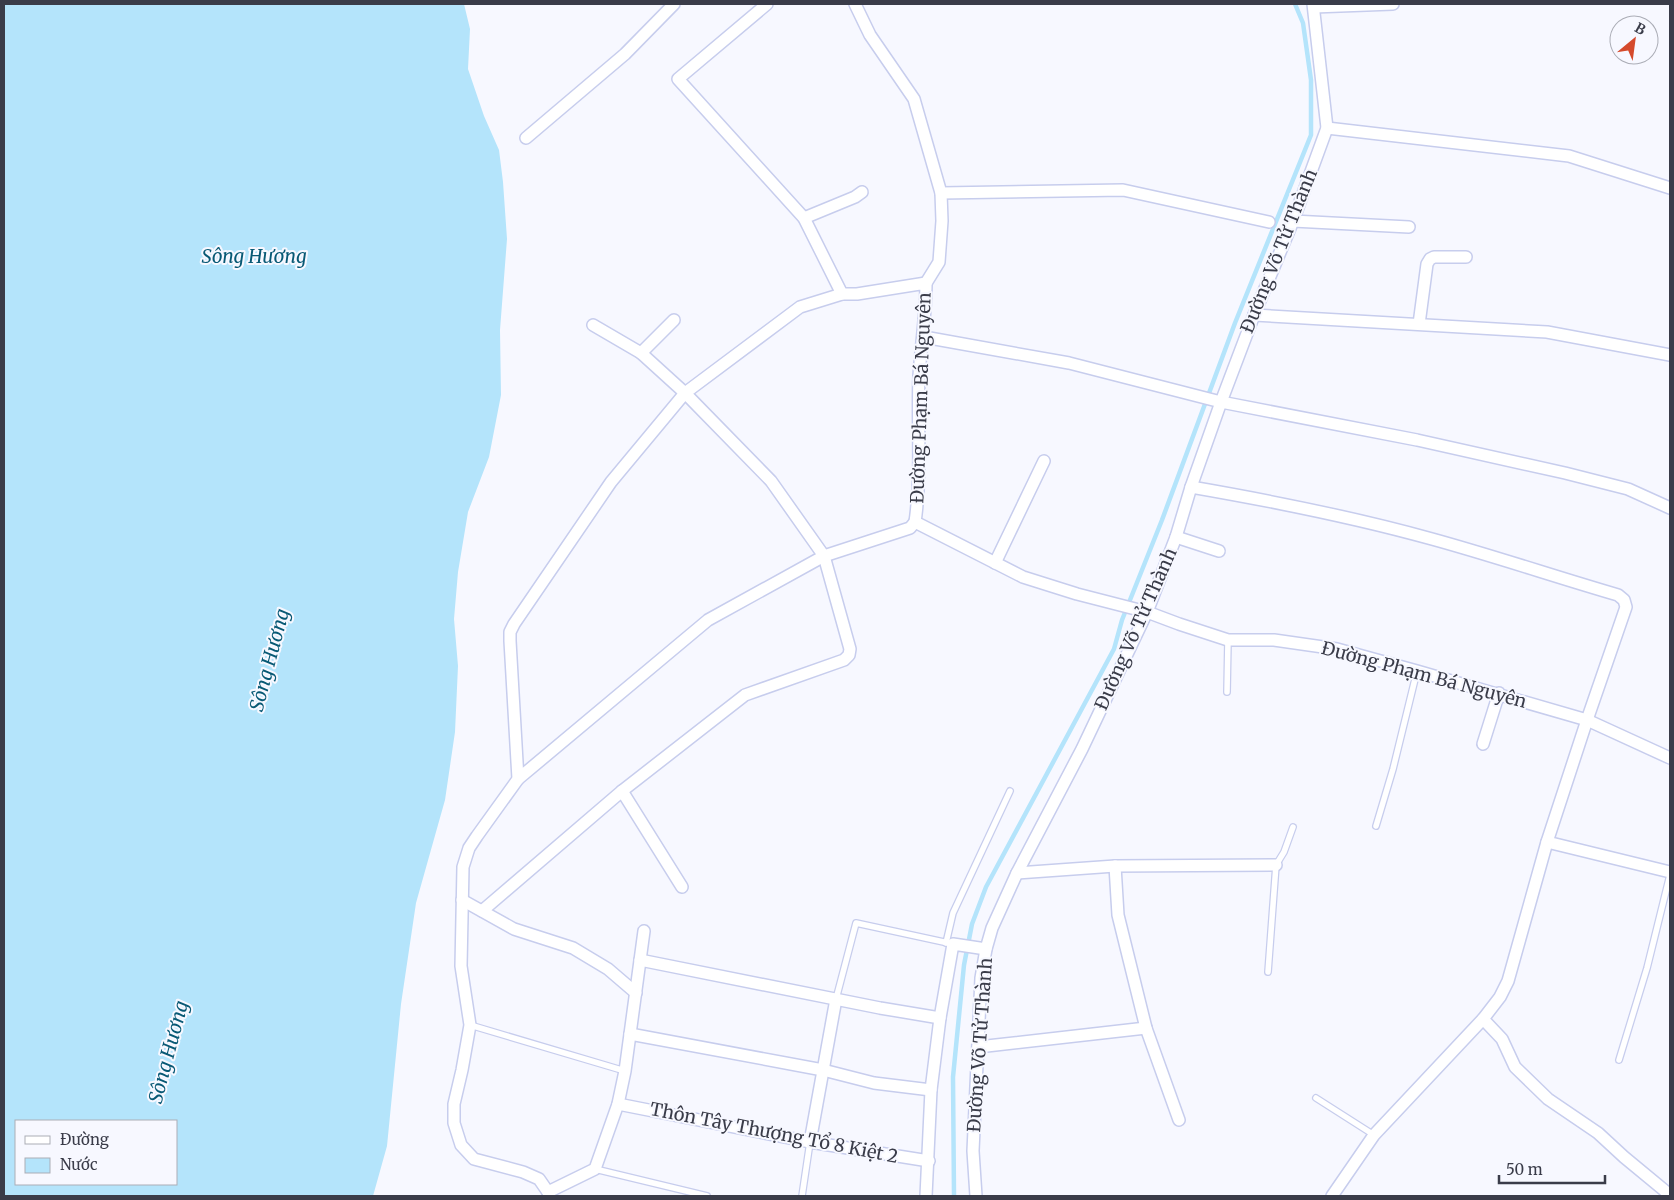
<svg xmlns="http://www.w3.org/2000/svg" width="1674" height="1200" viewBox="0 0 1674 1200" font-family="Merriweather,serif">
<style>
.water{fill:#b4e4fb;fill-rule:evenodd}
.lines{fill:none;stroke-linecap:round;stroke-linejoin:round}
.stream{stroke:#b4e4fb;stroke-width:4.5}
.service-casing{stroke:#c7cded;stroke-width:8}
.minor-casing{stroke:#c7cded;stroke-width:14}
.service{stroke:#fff;stroke-width:5.5}
.minor{stroke:#fff;stroke-width:11}
.labels{text-anchor:middle;stroke-width:4;stroke-linejoin:round;paint-order:stroke}
.street-label{font-size:18px;fill:#3a3c49;stroke:#f7f8ff}
.water-label{font-size:19px;font-style:italic;fill:#085975;stroke:#f7f8ff}
</style>
<rect width="100%" height="100%" fill="#f7f8ff"/>
<path class="water" d="M4 4H464L470 29 468 69 484 116 499 150 503 182 507 239 500 330 501 395 489 457 468 512 458 572 454 619 458 666 455 732 445 800 416 903 401 1004 387 1146 373 1196H4ZM16 1121H176V1184H16Z"/>
<g class="lines">
<polyline class="stream" points="954,1196 953,1077 964,965 972,924 986,887 1114,649 1122,620 1162,520 1235,323 1311,135 1311,80 1303,23 1295,4"/>
<g class="service-casing">
<g id="service">
<polyline points="1227,692 1228,640"/>
<polyline points="1376,826 1393,769 1417,671"/>
<polyline points="946,943 953,913 1010,791"/>
<polyline points="1268,972 1276,865 1284,852 1293,827"/>
<polyline points="836,999 856,923 953,944"/>
<polyline points="470,1025 625,1071"/>
<polyline points="1619,1060 1647,968 1670,875"/>
<polyline points="1316,1098 1374,1135"/>
<polyline points="595,1169 707,1196"/>
<polyline points="802,1196 810,1142"/>
</g>
</g>
<g class="minor-casing">
<g id="minor">
<polyline points="855,4 870,35 914,99 941,193 942,221 939,262 926,283"/>
<polyline points="1314,7 1393,4"/>
<polyline points="1327,128 1569,156 1670,188"/>
<polyline points="526,138 625,54 674,4"/>
<polyline points="941,193 1123,190 1269,222"/>
<polyline points="804,218 855,197 862,192"/>
<polyline points="1293,221 1409,227"/>
<path d="M842 294H857L926 283C926 315 921 345 919 376 917 424 922 474 915 522L1023 577 1077 594 1147 612 1179 624 1228 640H1274L1337 649 1417 671 1587 720 1670 758"/>
<polyline points="1254,315 1547,332 1670,355"/>
<polyline points="1419,324 1427,264 1430,259 1434,257 1466,257"/>
<polyline points="924,337 1069,363 1221,402 1417,440 1565,473 1628,489 1670,508"/>
<polyline points="641,353 674,320"/>
<path d="M1191 487C1272 501 1353 517 1432 539 1494 556 1556 577 1618 595L1624 600 1626 607 1587 720 1547 842 1508 981 1500 997 1483 1019 1374 1135 1332 1196"/>
<polyline points="1176,537 1219,551"/>
<polyline points="995,563 1044,461"/>
<polyline points="1483,744 1499,693"/>
<polyline points="518,779 708,620 824,556 910,528 915,522"/>
<polyline points="622,791 682,887"/>
<polyline points="1547,842 1670,872"/>
<polyline points="1115,866 1118,915 1146,1028 1179,1120"/>
<polyline points="1017,873 1115,866 1276,865"/>
<polyline points="462,900 514,929 573,948 608,969 636,993"/>
<polyline points="482,911 622,791 745,695 844,660 849,655 850,649 824,556 771,481 685,393 641,353 593,325"/>
<polyline points="640,960 880,1008 940,1018"/>
<polyline points="1483,1019 1502,1039 1515,1067 1548,1099 1598,1133 1624,1157 1670,1195"/>
<polyline points="630,1034 823,1070 874,1083 931,1090"/>
<polyline points="978,1047 1146,1028"/>
<polyline points="618,1104 810,1142 929,1161"/>
<polyline points="810,1142 836,999"/>
<polyline points="548,1192 595,1169 618,1104 625,1071 644,931"/>
<polyline points="549,1196 548,1192 539,1179 523,1172 474,1159 461,1145 454,1123 454,1104 462,1070 470,1025 461,966 463,867 469,848 477,836 518,779 510,641 510,632 514,624 611,482 685,393 800,307 842,294 804,218 678,79 767,4"/>
<polyline points="926,1196 931,1090 940,1018 953,944 986,949"/>
<polyline points="976,1196 973,1151 981,978 986,949 992,928 1017,873 1082,749 1147,612 1176,537 1191,487 1221,402 1254,315 1293,221 1327,128 1313,4"/>
</g>
</g>
<use href="#service" class="service"/>
<use href="#minor" class="minor"/>
</g>
<g class="labels">
<g class="street-label">
<text transform="translate(1279 251) rotate(-68)" y="6">Đường Võ Tử Thành</text>
<text transform="translate(921 398) rotate(-88)" y="6">Đường Phạm Bá Nguyên</text>
<text transform="translate(1136 629) rotate(-66)" y="6">Đường Võ Tử Thành</text>
<text transform="translate(1424 675) rotate(15)" y="6">Đường Phạm Bá Nguyên</text>
<text transform="translate(980 1045) rotate(-86)" y="6">Đường Võ Tử Thành</text>
<text transform="translate(774 1133) rotate(11)" y="6">Thôn Tây Thượng Tổ 8 Kiệt 2</text>
</g>
<g class="water-label">
<text x="254" y="263">Sông Hương</text>
<text transform="translate(269 660) rotate(-75)" y="7">Sông Hương</text>
<text transform="translate(168 1052) rotate(-75)" y="7">Sông Hương</text>
</g>
</g>
<rect width="1674" height="1200" fill="none" stroke="#3a3c49" stroke-width="10"/>
<rect x="15" y="1120" width="162" height="65" fill="#f7f8ff" stroke="#abadb6"/>
<rect x="25" y="1136" width="25" height="8" fill="#ffffff" stroke="#abadb6"/>
<text x="60" y="1145" font-size="15" fill="#3a3c49">Đường</text>
<rect x="25" y="1158" width="25" height="15" fill="#b4e4fb" stroke="#abadb6"/>
<text x="60" y="1170" font-size="15" fill="#3a3c49">Nước</text>
<g transform="translate(1634 40) rotate(29)"><circle r="24" fill="#f7f8ff" stroke="#abadb6"/>
<path d="M0-4L9 19L0 12L-9 19Z" fill="#d54a2c"/>
<text y="-8" font-size="14" font-weight="bold" text-anchor="middle" fill="#3a3c49">B</text>
</g>
<path d="M1499 1175v8h106v-8" fill="none" stroke="#3a3c49" stroke-width="2.5"/>
<text x="1506" y="1175" font-size="15" fill="#3a3c49" stroke="#f7f8ff" stroke-width="4" paint-order="stroke">50 m</text>
</svg>
